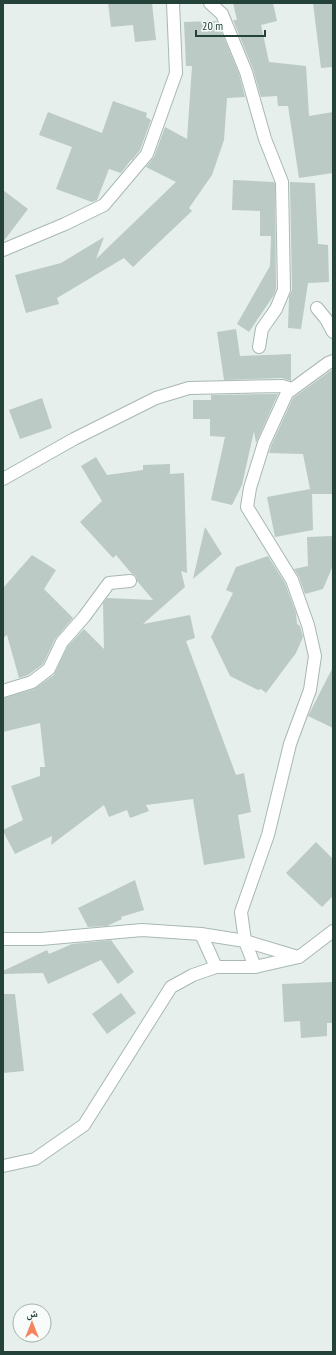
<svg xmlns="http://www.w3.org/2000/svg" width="336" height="1355" viewBox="0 0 336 1355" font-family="'PT Sans Narrow','Noto Naskh Arabic',sans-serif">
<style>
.building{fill:#bbcac4}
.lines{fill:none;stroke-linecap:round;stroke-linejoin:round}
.minor-casing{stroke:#a8b8b2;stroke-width:14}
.minor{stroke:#fff;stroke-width:12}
</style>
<rect width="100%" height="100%" fill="#e6efeb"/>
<g class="building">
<polygon points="108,3 152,3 156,40 135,42 133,25 111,27"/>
<polygon points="233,3 273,3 277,21 261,25 269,62 306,66 309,116 333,112 333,173 299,178 288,106 278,106 277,96 261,97 253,69 233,20 237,20"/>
<polygon points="313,3 333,3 333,67 321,68"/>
<polygon points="217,21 239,74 245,97 227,98 224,140 212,175 189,208 192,211 133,267 124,258 57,298 59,304 26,313 15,275 61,263 104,237 96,259 176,182 146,167 154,157 165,127 187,139 192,66 186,66 184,22"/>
<polygon points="113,101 147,113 146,117 151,120 140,150 132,160 131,160 121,173 109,169 97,200 92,202 56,189 72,147 39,135 48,112 102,133"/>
<polygon points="233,180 274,182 275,184 276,289 274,295 249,332 237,324 270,266 271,236 260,236 260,211 232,210"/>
<polygon points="290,182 315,183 318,244 328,245 329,282 308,283 301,329 288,328 289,297 292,290"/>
<polygon points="3,190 28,209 3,242"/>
<polygon points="236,329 240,356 291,354 291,381 282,378 224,380 217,332"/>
<polygon points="333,369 333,494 312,494 313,530 275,537 267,497 310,489 303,454 269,453 271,446 293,398"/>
<polygon points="278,394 256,443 254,431 242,485 232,505 211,500 225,437 210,436 210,419 193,419 193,400 211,400 211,395"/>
<polygon points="42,398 52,428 20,439 9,410"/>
<polygon points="96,457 107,475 143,470 143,465 170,464 170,474 184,473 187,573 181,571 185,587 143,624 190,615 195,638 186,641 236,775 244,773 251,812 238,815 245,858 204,865 193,799 146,805 149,811 130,818 127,810 109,817 104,805 51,845 52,836 15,854 3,831 3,830 23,820 11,786 40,776 40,767 45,767 40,723 3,732 3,698 34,689 54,675 68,646 84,629 104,649 103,603 107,598 153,600 137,581 136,576 132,574 116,555 113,558 80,522 102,501 81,466"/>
<polygon points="205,527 222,554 193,579"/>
<polygon points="333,536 332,568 323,589 305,594 299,577 294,569 308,566 307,537"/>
<polygon points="32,555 56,570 44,589 73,618 55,639 43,664 28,675 19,678 7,635 3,638 3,588"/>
<polygon points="268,556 285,583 296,613 297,624 300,626 303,637 296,653 266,693 261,689 258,690 230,676 211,637 233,593 226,590 236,567"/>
<polygon points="333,667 333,728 308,716"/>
<polygon points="316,842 333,859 333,896 322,907 286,873"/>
<polygon points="135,880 144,910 121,917 122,919 107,926 88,927 78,908"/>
<polygon points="111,940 134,972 118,984 101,960 48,984 43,973 3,974 3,971 47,950 49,954 72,944"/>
<polygon points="333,982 333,1023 327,1023 327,1036 301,1038 300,1021 284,1022 282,984"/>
<polygon points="121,993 136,1013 107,1034 92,1014"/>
<polygon points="3,994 15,994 24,1071 3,1073"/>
</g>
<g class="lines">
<g class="minor-casing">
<g id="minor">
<polyline points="210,3 222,14 246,72 265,139 282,182 284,290 276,309 262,329 259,347"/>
<polyline points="3,250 65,224 104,205 147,154 176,73 173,3"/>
<polyline points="317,308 326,319 333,332"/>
<polyline points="3,479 74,439 156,398 189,388 282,386 292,389"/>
<polyline points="3,691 32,682 49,669 62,642 84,617 109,583 130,581"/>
<polyline points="201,934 216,967"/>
<polyline points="3,939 41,939 142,930 201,934 245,941 298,957"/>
<polyline points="255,967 245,941 241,912 268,835 290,744 310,690 315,656 308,625 292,580 247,507 250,488 264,443 287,393 328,363 333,361"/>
<polyline points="3,1166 35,1159 84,1125 171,987 193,975 216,967 255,967 299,957 333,931"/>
</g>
</g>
<use href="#minor" class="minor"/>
</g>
<rect width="336" height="1355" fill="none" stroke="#24423a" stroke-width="8"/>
<g transform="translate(32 1323)"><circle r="19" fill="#f7fbf9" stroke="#a3b1ad"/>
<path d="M0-3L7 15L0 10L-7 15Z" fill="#f4845f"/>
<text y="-6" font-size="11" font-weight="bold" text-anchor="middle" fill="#24423a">ش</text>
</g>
<path d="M196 30v6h69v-6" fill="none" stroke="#24423a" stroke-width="2"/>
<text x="202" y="30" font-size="12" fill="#24423a" stroke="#f7fbf9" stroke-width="3" paint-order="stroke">20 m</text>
</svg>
